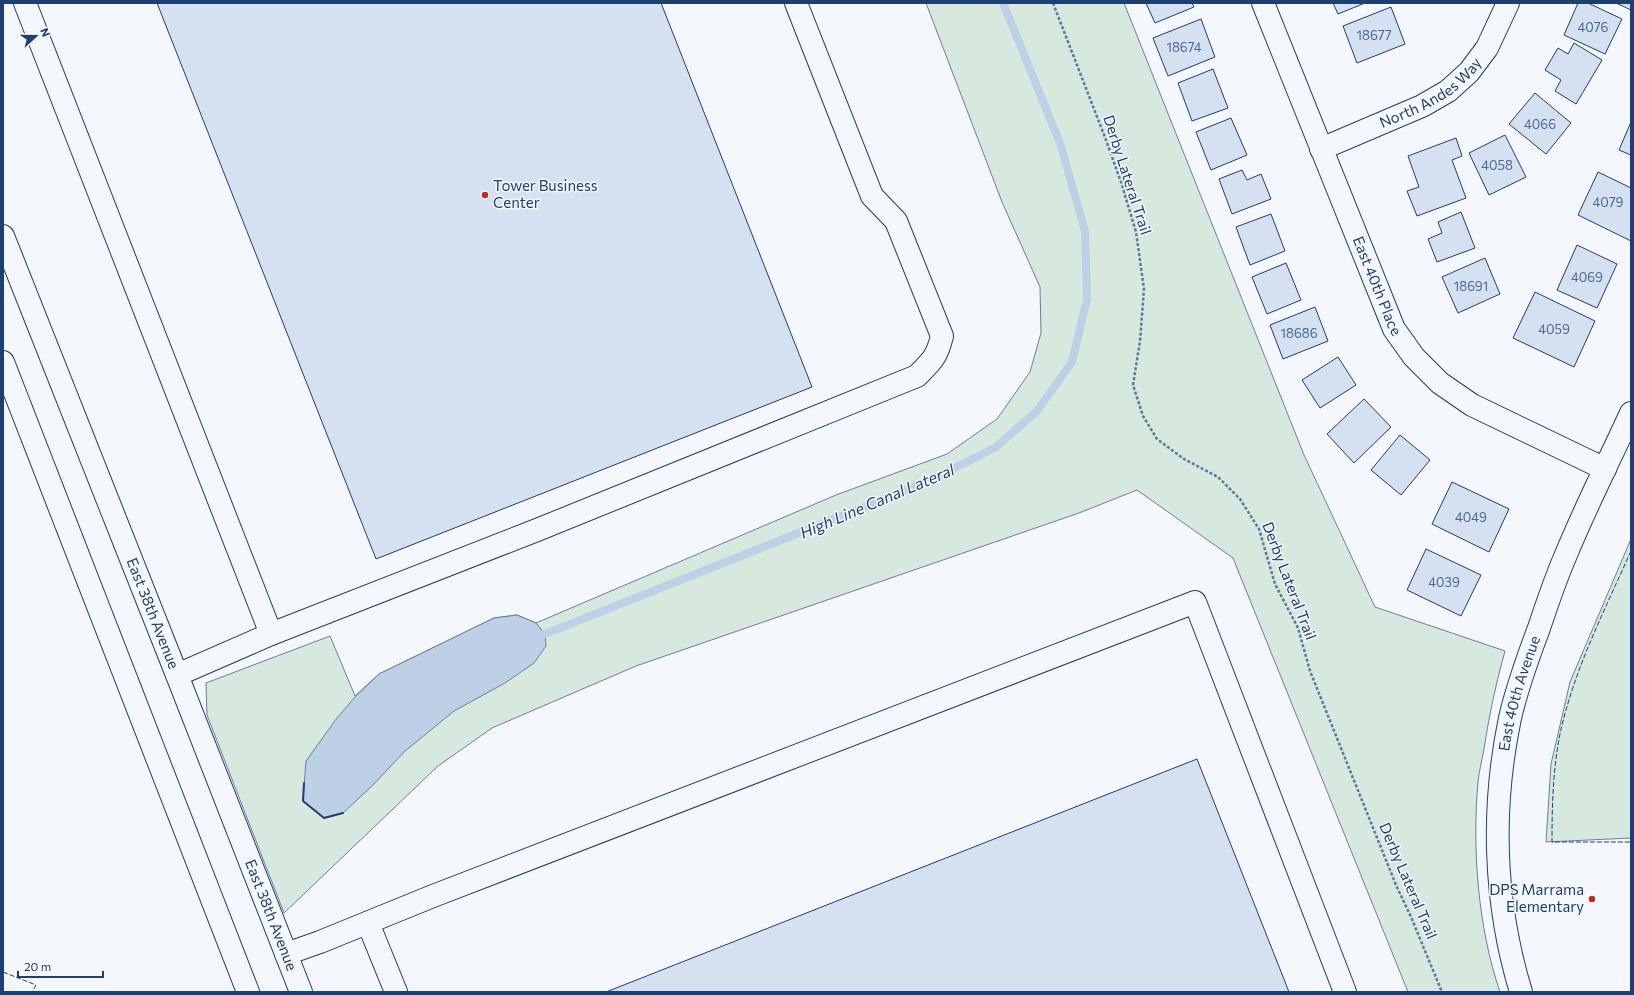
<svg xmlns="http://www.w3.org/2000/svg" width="1634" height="995" viewBox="0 0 1634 995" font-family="Commissioner,sans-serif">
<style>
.green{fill:#d7e8df;stroke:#687fa3}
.water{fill:#bed0e5;stroke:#687fa3}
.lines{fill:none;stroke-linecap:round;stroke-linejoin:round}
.stream{stroke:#bed0e5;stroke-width:8}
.building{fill:#d5e0f0;stroke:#1d3f73}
.minor-casing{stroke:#1d3f73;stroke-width:24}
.major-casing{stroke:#1d3f73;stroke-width:24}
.path{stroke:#5e769c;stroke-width:2.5;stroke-dasharray:3 2;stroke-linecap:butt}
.minor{stroke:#f4f7fb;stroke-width:22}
.major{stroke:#f4f7fb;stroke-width:22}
.fence{stroke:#1d3f73;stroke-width:1;stroke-dasharray:5 2;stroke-linecap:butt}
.wall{stroke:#1d3f73;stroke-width:2}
.poi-dot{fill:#c62828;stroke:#f4f7fb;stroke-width:1.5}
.labels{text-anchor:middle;stroke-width:3;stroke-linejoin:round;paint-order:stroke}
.number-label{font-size:13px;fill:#4b6792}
.street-label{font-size:15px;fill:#1d3f73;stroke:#f4f7fb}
.poi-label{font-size:15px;fill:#1d3f73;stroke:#f4f7fb;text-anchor:start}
.water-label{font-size:16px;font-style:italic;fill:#1d3f73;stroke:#f4f7fb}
</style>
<rect width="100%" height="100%" fill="#f4f7fb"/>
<g class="green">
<path d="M926 3H1124L1304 455 1375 607 1505 651C1496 683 1489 716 1484 749 1482 760 1479 771 1478 782 1472 849 1478 928 1500 992H1408L1233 558 1137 490 1079 513 636 666 492 728 438 766 284 913 207 715 206 683 330 636 355 696 379 674 494 618 517 615 536 623 836 495 947 454 997 419 1030 372 1041 333 1040 287 1002 202Z"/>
<polygon points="1631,539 1631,838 1546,842 1551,764 1570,682"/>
</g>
<polygon class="water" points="517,615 536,623 545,634 546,646 534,663 505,683 454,711 404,752 373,785 343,813 324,818 303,801 306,761 337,718 355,697 379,674 494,618"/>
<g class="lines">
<polyline class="stream" points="545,634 927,482 996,447 1037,411 1072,362 1087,299 1085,231 1060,143 1003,3"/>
</g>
<g class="building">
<polygon points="157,3 661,3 812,387 376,559"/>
<polygon points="1146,3 1192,3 1194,7 1155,23"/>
<polygon points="1333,3 1365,3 1338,14"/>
<polygon points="1578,3 1588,3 1622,19 1605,54 1564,35"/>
<polygon points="1616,3 1631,3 1631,10"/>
<polygon points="1391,7 1405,44 1357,63 1343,26"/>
<polygon points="1201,19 1215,57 1168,76 1153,38"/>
<polygon points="1574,43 1602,60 1576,104 1555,91 1561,80 1545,70 1558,48 1568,54"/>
<polygon points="1213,69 1228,108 1192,121 1178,83"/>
<polygon points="1535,93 1571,123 1546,154 1509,124"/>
<polygon points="1231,118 1247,155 1211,170 1196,132"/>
<polygon points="1631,122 1631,155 1619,150"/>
<polygon points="1505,135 1526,177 1489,195 1469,153"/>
<polygon points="1456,138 1462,156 1452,160 1466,198 1417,216 1407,191 1419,187 1408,156"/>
<polygon points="1242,170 1247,180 1261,174 1271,199 1232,214 1219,179"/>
<polygon points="1598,172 1631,188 1631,241 1578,215"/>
<polygon points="1461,212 1475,248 1437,262 1428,239 1442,233 1438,222"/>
<polygon points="1271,214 1285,251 1250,265 1236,227"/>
<polygon points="1577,245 1617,264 1597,308 1557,290"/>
<polygon points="1485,258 1500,294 1458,313 1442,277"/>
<polygon points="1286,263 1301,300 1267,314 1252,277"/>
<polygon points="1535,292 1595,321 1574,367 1513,338"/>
<polygon points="1315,307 1328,341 1283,359 1270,325"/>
<polygon points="1338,357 1356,385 1320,408 1302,380"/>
<polygon points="1364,399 1391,427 1354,463 1327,434"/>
<polygon points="1400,435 1430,460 1401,495 1371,470"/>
<polygon points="1452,482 1509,509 1489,552 1432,524"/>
<polygon points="1426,549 1481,575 1461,616 1407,590"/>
<polygon points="1197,759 1289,992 606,992"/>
</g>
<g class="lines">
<g class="minor-casing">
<g id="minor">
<path d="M25 3 271 634 537 530 917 376C932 361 937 357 942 336L896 221 872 196 796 3"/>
<path id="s1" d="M1263 3 1394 329 1414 357 1440 383 1472 405 1605 469"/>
<path id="s2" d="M1321 149 1422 106 1448 91 1469 72 1487 48 1508 3"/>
<polyline points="177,675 271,634"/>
<polyline points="368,923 396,992"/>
<polyline points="286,954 320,942 433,896 1195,602 1345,992"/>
<path id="s3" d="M1521 992C1494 903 1491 809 1510 718 1517 688 1528 657 1539 628 1547 604 1555 580 1565 557 1585 508 1609 461 1631 413"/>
</g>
</g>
<g class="major-casing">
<g id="major">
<path id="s4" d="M3 236 177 675 301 992"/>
<polyline points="3,362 248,992"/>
</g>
</g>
<polyline class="path" points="1053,3 1106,140 1121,182 1136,232 1144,289 1140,341 1133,385 1143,416 1157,439 1184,459 1218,477 1240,499 1259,529 1275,584 1298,628 1310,671 1396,885 1411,917 1442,992"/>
<use href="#minor" class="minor"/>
<use href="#major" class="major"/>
<g class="fence">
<path d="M1631 551C1606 607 1578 662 1563 721 1553 760 1552 802 1552 842H1631"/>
<polyline points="3,972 36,985 32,992"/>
</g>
<polyline class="wall" points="304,783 303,801 324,818 343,813"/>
</g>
<g class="poi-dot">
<circle cx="485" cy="195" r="4"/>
<circle cx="1592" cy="899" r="4"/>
</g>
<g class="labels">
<g class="number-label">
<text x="1593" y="32">4076</text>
<text x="1374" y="40">18677</text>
<text x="1184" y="52">18674</text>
<text x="1540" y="129">4066</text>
<text x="1497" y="170">4058</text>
<text x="1608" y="207">4079</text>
<text x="1587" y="282">4069</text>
<text x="1471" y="291">18691</text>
<text x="1554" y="334">4059</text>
<text x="1299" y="338">18686</text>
<text x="1471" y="522">4049</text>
<text x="1444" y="587">4039</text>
</g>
<g class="street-label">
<text dy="5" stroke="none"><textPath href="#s2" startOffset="124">North Andes Way</textPath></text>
<text transform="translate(1127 175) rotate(72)" y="5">Derby Lateral Trail</text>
<text dy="5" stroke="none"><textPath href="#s1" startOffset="305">East 40th Place</textPath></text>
<text transform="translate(1289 581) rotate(69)" y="5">Derby Lateral Trail</text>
<text dy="5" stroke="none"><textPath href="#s4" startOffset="406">East 38th Avenue</textPath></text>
<text dy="5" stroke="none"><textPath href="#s3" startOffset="303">East 40th Avenue</textPath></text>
<text transform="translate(1408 881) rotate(67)" y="5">Derby Lateral Trail</text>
<text dy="5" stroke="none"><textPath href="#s4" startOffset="730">East 38th Avenue</textPath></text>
</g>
<g class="poi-label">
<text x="493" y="191">Tower Business<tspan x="493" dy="17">Center</tspan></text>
<text x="1584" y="895" text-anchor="end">DPS Marrama<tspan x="1584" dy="17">Elementary</tspan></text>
</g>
<g class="water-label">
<text transform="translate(877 501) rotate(-23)" y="6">High Line Canal Lateral</text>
</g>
</g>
<rect width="1634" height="995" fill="none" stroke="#1d3f73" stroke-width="8"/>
<g transform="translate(36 36) rotate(69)" stroke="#f4f7fb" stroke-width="3" paint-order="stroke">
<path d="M0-3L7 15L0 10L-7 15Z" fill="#1d3f73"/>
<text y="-6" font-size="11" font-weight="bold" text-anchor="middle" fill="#1d3f73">N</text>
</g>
<path d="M18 971v6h85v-6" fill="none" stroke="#1d3f73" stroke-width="2"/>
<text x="24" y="971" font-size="12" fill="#1d3f73" stroke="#f4f7fb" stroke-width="3" paint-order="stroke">20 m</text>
</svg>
